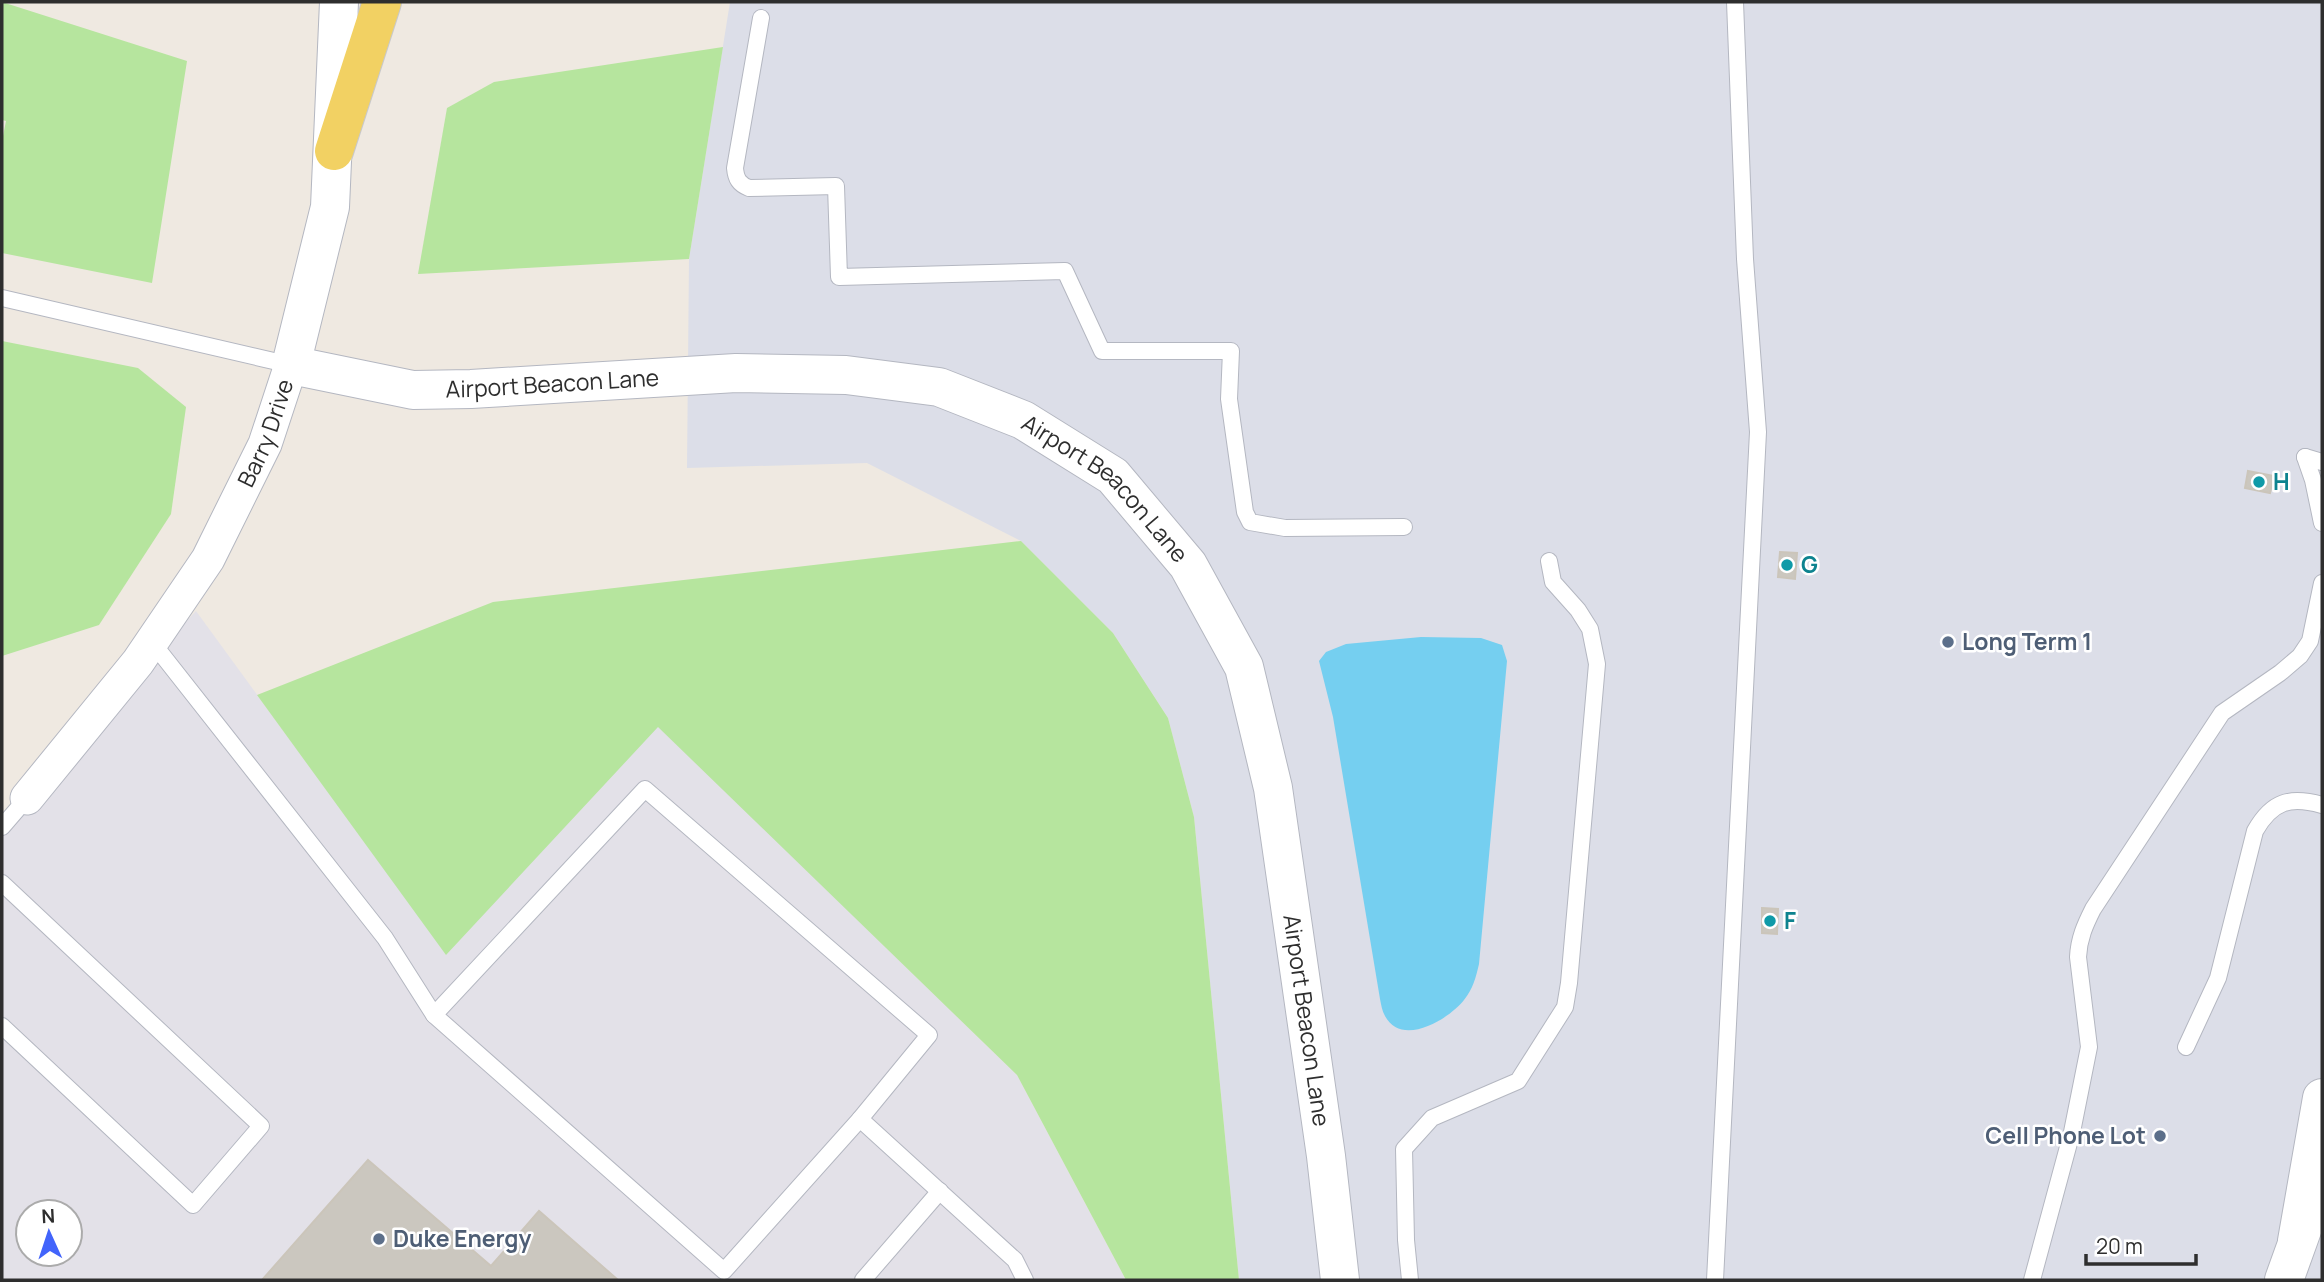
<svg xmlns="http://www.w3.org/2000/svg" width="2324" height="1282" viewBox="0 0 2324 1282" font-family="Manrope,sans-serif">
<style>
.industrial{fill:#e3e1e8;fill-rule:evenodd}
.airport{fill:#dcdee8}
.green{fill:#b6e59e}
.water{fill:#75cff0}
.building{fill:#cbc7bf;stroke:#cbc5ba;stroke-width:2}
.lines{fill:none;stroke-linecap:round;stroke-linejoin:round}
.service-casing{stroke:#b4b7c1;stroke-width:18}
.minor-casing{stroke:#b4b7c1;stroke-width:35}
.tertiary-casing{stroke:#b4b7c1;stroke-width:40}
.secondary-casing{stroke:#b4b7c1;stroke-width:40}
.primary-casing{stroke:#c9c9c9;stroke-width:40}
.service{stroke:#fff;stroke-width:16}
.minor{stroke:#fff;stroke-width:33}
.tertiary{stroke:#fff;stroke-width:38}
.secondary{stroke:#fff;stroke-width:38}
.primary{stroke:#f2d163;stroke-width:38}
.culture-dot{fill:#0f9aa8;stroke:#fff;stroke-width:2.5}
.service-dot{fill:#5c6f8a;stroke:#fff;stroke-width:2.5}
.labels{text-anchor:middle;stroke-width:5;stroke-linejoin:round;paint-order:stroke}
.street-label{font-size:23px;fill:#2e2e2e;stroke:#fff}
.culture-label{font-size:23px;font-weight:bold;fill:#0d838f;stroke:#fff;text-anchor:start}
.service-label{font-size:23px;font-weight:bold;fill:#4e5e75;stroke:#fff;text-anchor:start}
</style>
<rect width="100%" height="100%" fill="#efe9e1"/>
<path class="industrial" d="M196 611 446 954 658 726 1017 1075 1126 1280H2V818ZM28 1212H70V1254H28Z"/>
<polygon class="airport" points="730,2 2322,2 2322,1280 1239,1280 1194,817 1168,718 1113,633 1021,541 867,463 687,468 689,259"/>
<g class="green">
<polygon points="2,2 187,61 152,283 2,253 2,141 6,121 2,120"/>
<polygon points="723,47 689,259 418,274 447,108 494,82"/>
<polygon points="2,341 138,368 186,407 171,514 99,625 2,656"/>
<polygon points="1021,541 1113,633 1168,718 1194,817 1239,1280 1126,1280 1017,1075 658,727 446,955 257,695 493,602"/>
</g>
<path class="water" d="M1421 637 1481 638 1502 645 1507 661 1479 964C1476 977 1473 989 1464 1000 1449 1019 1402 1048 1385 1016 1382 1011 1381 1004 1380 999L1333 717 1319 661 1326 652 1346 644Z"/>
<g class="building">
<polygon points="2248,471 2274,476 2270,493 2245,488"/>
<polygon points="1780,552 1797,553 1795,579 1778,577"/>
<polygon points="1762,908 1778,909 1777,934 1762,933"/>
<polygon points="368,1160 491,1266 539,1211 618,1280 262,1280"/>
</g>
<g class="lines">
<g class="service-casing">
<g id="service">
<path d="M761 18 735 168C736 179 739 184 749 188L836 186 839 277 1065 271 1102 351H1231L1229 399 1245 512 1250 522 1285 528 1404 527"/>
<polyline points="2,298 291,365"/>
<polyline points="2305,457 2313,480 2322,523"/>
<polyline points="2305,457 2322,462"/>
<polyline points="152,642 385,938 434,1015 645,789 929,1035 860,1119 1015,1260 1025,1280"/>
<polyline points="2,827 27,798"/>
<polyline points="2,883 261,1126 193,1205 2,1026"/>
<polyline points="434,1015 724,1271 860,1119"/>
<path d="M2186 1047 2218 978 2255 831C2272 801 2290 796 2322 805"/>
<polyline points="863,1280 940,1191"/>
<polyline points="1410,1280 1406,1240 1404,1149 1432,1118 1518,1081 1565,1007 1569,983 1597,664 1590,629 1578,610 1553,582 1549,561"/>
<polyline points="1715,1280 1758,432 1745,259 1735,2"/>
<path d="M2032 1280 2072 1132 2089 1047 2078 957C2079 938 2085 925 2093 909L2222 713 2280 673 2300 656 2310 641 2322 583"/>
</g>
</g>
<g class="minor-casing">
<g id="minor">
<path id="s1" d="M27 798 138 662 208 559 265 444 291 365"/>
</g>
</g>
<g class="tertiary-casing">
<g id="tertiary">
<path id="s2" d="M339 2 330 207 291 365 413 390 471 389 736 373 846 375 939 387 1023 420 1113 476 1188 565 1244 667 1273 788 1326 1156 1340 1280"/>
</g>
</g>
<g class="secondary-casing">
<g id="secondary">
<polyline points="2297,1241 2322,1098"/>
<polyline points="2284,1280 2307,1216"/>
</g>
</g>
<g class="primary-casing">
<polyline id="primary" points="334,151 382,2"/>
</g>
<use href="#service" class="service"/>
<use href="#minor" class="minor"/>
<use href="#tertiary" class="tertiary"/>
<use href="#secondary" class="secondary"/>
<use href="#primary" class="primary"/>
</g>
<g class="culture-dot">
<circle cx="2259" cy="482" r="7"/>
<circle cx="1787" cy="565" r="7"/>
<circle cx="1770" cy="921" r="7"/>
</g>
<g class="service-dot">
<circle cx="1948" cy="642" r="7"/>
<circle cx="2160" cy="1136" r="7"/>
<circle cx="379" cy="1239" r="7"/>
</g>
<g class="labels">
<g class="street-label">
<text dy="8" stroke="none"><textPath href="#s2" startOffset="632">Airport Beacon Lane</textPath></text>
<text dy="8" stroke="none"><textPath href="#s1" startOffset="439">Barry Drive</textPath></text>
<text dy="8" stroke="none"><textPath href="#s2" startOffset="1218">Airport Beacon Lane</textPath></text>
<text dy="8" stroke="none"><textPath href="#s2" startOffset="1808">Airport Beacon Lane</textPath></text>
</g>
<g class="culture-label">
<text x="2273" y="490">H</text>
<text x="1801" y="573">G</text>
<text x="1784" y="929">F</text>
</g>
<g class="service-label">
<text x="1962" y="650">Long Term 1</text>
<text x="2146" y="1144" text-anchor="end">Cell Phone Lot</text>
<text x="393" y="1247">Duke Energy</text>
</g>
</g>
<rect width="2324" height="1282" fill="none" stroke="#2e2e2e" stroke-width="7"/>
<g transform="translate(49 1233) rotate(357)"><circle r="33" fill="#ffffff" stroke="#ababab" stroke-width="2"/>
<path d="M0-5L12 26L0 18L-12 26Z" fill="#4264fb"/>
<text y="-10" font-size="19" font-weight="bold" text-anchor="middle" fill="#2e2e2e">N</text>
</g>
<path d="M2086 1254v10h110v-10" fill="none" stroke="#2e2e2e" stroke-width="3.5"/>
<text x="2096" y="1254" font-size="21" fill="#2e2e2e" stroke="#ffffff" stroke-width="5" paint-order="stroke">20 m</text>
</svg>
